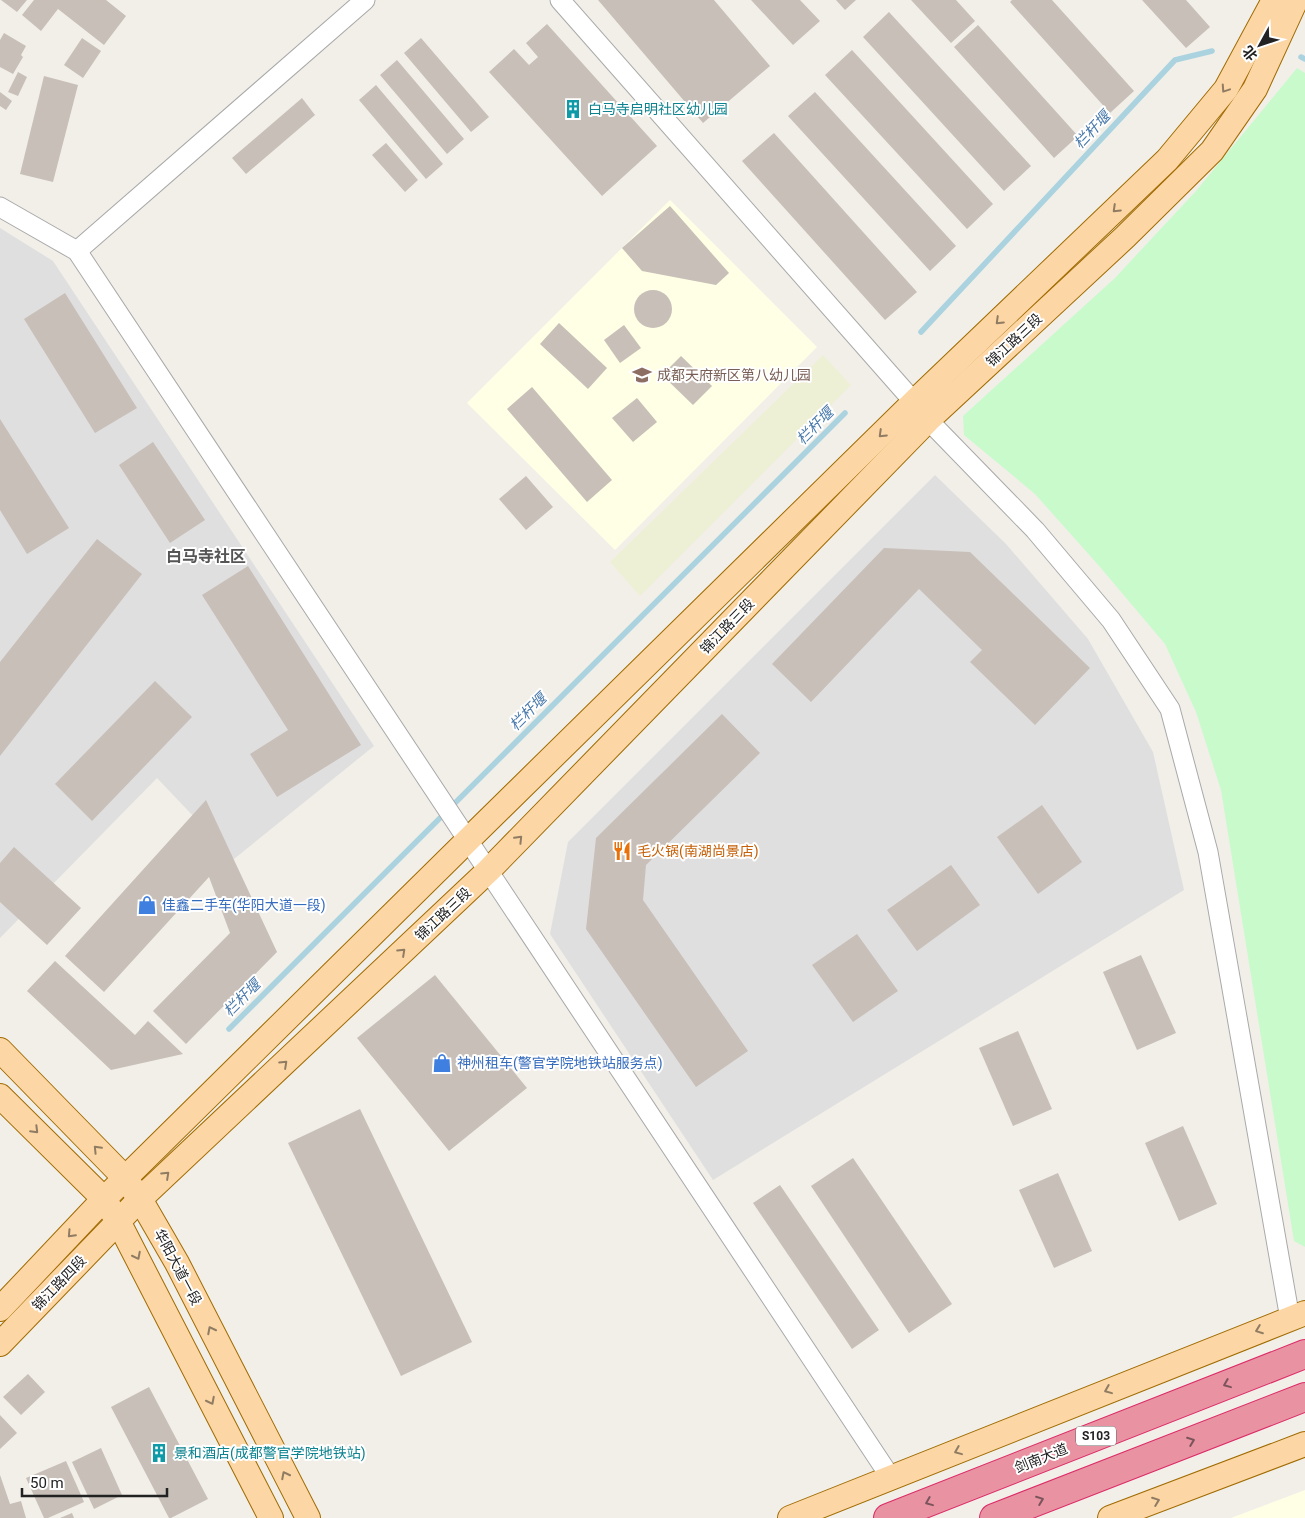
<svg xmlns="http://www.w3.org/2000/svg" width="1305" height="1518" viewBox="0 0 1305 1518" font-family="Roboto,'Noto Sans SC',sans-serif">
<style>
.residential{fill:#e0dfdf}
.education{fill:#ffffe5}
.farmland{fill:#eef0d5}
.park{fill:#c8facc}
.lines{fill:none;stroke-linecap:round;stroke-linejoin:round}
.stream{stroke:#aad3df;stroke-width:5.5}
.building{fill:#c7bfb8}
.minor-casing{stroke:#a9a9a9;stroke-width:21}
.major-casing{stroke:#a06b00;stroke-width:26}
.highway-casing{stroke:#dc2a67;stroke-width:30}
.minor{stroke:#fff;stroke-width:19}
.major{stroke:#fcd6a4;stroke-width:24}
.highway{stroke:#e892a2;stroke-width:28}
.oneway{stroke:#8f7c63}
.oneway2{stroke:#7b545c}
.labels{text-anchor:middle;stroke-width:4;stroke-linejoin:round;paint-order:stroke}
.shield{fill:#fff;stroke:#646464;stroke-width:1}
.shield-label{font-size:12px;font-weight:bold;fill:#222}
.culture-label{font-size:14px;fill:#0d838f;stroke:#fff;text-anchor:start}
.street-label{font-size:14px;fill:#222;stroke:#fff}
.education-label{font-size:14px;fill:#785e54;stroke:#fff;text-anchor:start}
.food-label{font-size:14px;fill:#c56008;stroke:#fff;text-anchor:start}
.shop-label{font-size:14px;fill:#366cbe;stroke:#fff;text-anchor:start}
.water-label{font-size:15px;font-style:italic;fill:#4a7aab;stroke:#fff}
.quarter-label{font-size:16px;font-weight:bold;fill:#555;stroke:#fff}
</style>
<rect width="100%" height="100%" fill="#f2efe9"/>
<g class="residential">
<polygon points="0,228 53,261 374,746 234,859 157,778 0,938"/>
<polygon points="935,475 1006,544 1088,639 1153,752 1184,890 713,1180 550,934 568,842"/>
</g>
<g class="education">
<polygon points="670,200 817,347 615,550 467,403"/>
<polygon points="1305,1490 1305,1518 1231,1518"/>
</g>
<polygon class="farmland" points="823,355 851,385 640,596 610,562"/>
<polygon class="park" points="1297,68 1305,73 1305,1247 1294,1241 1221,790 1196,712 1165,644 1100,567 1035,494 964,435 963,416 1115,278 1196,191"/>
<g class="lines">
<g class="stream">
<polyline points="1301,57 1305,59"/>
<polyline points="921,332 1175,60 1212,51"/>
<polyline points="229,1029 845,413"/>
</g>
</g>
<g class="building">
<polygon points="1,0 27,0 17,12"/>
<polygon points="34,0 106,0 126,16 104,45 58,9 41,31 22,15"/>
<polygon points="598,0 714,0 770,66 703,123"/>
<polygon points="751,0 800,0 820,21 793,45"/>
<polygon points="836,0 856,0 845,10"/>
<polygon points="911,0 956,0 975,21 951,43"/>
<polygon points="1012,0 1052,0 1134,91 1110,113 1010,2"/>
<polygon points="1142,0 1186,0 1210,27 1186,48"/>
<polygon points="889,12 1031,166 1004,191 863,37"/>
<polygon points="547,24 657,146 602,196 489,72 514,49 529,65 538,57 526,43"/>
<polygon points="978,25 1078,136 1054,158 954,47"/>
<polygon points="4,33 26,46 21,55 23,57 13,74 0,67 0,40"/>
<polygon points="82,38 101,51 83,78 64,65"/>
<polygon points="421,38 489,117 471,132 404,53"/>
<polygon points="852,50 993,204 967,229 825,75"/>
<polygon points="397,60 464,139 447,154 380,75"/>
<polygon points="18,72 27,77 18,96 8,92"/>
<polygon points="44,76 78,85 53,182 20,174"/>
<polygon points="376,85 443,164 426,179 359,100"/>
<polygon points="0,92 12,101 6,110 0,106"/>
<polygon points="815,92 956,246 930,271 788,116"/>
<polygon points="302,98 315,115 246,174 232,158"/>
<polygon points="774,133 917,292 885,320 742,161"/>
<polygon points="386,143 418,180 405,192 372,155"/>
<polygon points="670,206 729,273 716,285 642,271 622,248"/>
<circle cx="653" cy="309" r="19"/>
<polygon points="65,293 137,408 95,433 24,319"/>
<polygon points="559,323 607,368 588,389 540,344"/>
<polygon points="624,325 641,348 620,363 604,340"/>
<polygon points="681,356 712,386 693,405 662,375"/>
<polygon points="532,387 612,480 587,502 507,409"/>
<polygon points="637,398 657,422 633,442 612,418"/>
<polygon points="0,419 69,528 27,554 0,510"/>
<polygon points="153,442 205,520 170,543 119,465"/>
<polygon points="526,476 553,507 526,530 499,499"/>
<polygon points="97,539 142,574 0,756 0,662"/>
<polygon points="884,548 970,552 1090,668 1035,725 970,662 982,650 919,589 811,702 772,664"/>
<polygon points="248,566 361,745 277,797 250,754 288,730 202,595"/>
<polygon points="155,681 192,717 92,821 55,784"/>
<polygon points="722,714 760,753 646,865 643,900 748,1051 696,1087 586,929 596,838"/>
<polygon points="206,800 277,952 186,1044 153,1011 230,933 209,877 104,992 65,956"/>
<polygon points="1042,805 1082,862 1038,894 997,837"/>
<polygon points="14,847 81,908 47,945 0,902 0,863"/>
<polygon points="951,865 980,905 917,951 887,910"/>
<polygon points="857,934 898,991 853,1022 812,965"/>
<polygon points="1141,955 1176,1033 1137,1050 1103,972"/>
<polygon points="55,961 135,1035 148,1021 183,1054 111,1070 27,991"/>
<polygon points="435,975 527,1088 449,1151 357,1038"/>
<polygon points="1018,1031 1052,1109 1013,1126 979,1048"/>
<polygon points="360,1109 472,1342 401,1376 288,1143"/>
<polygon points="1183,1126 1217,1204 1179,1221 1145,1143"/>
<polygon points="853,1158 952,1304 909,1333 811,1186"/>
<polygon points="1058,1173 1092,1251 1054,1268 1019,1190"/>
<polygon points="780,1185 879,1330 852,1349 753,1203"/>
<polygon points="28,1374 45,1392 21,1415 3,1397"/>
<polygon points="149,1387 208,1499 171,1518 169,1518 111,1407"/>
<polygon points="0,1415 17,1433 0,1449"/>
<polygon points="101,1448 122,1495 94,1509 72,1462"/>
<polygon points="66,1461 84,1502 48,1518 44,1518 26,1478"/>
<polygon points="0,1475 10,1504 21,1501 26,1518 0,1518"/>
<polygon points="72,1513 74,1518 60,1518"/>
</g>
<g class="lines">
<g class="minor-casing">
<g id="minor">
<polyline points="560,0 914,402 928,420 1035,530 1111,620 1170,709 1208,852 1290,1319"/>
<polyline points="0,207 77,251 891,1478"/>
<polyline points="77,251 365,0"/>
</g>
</g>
<g class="major-casing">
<g id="major">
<polyline points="0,1050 125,1178 140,1199 177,1263 308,1518"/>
<polyline points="0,1096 104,1199 118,1221 271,1518"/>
<polyline points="0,1309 104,1199 468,840 914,402 1167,160 1226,89 1274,0"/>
<polyline points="0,1344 140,1199 488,871 928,420 1125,237 1212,151 1255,89 1296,0"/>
<polyline points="790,1518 1305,1313"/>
<polyline points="1110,1518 1305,1444"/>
</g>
</g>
<g class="highway-casing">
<g id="highway">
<polyline points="888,1518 1305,1354"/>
<polyline points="994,1518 1305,1397"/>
</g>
</g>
<use href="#minor" class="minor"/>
<use href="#major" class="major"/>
<use href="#highway" class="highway"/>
</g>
<defs><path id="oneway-chevron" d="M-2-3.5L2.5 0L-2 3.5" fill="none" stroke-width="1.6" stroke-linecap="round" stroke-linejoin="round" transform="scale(1.25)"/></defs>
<g class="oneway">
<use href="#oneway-chevron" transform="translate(1225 89) rotate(124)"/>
<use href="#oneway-chevron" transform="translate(1116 209) rotate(136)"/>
<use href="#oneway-chevron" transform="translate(999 321) rotate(136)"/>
<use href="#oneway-chevron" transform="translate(882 434) rotate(136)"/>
<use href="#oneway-chevron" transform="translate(519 839) rotate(-46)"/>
<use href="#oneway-chevron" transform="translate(402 952) rotate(-43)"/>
<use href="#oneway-chevron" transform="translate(284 1064) rotate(-43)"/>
<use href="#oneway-chevron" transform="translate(35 1130) rotate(45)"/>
<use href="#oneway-chevron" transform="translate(97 1149) rotate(-134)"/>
<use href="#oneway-chevron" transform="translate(166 1175) rotate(-43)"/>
<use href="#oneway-chevron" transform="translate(71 1234) rotate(133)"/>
<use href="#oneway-chevron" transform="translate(137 1256) rotate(63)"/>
<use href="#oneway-chevron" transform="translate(211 1330) rotate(-117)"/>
<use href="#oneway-chevron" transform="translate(1259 1330) rotate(159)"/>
<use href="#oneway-chevron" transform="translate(1108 1390) rotate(158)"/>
<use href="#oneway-chevron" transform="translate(211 1401) rotate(63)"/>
<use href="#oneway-chevron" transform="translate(958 1451) rotate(158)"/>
<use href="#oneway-chevron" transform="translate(285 1475) rotate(-117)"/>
<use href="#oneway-chevron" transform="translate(1156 1501) rotate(-21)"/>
</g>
<g class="oneway2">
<use href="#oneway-chevron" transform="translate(1227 1384) rotate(158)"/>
<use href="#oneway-chevron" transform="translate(1191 1441) rotate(-21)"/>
<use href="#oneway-chevron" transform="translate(1040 1500) rotate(-21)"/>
<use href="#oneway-chevron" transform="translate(929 1502) rotate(158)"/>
</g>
<defs>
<g id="building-bare" transform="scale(1.5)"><path d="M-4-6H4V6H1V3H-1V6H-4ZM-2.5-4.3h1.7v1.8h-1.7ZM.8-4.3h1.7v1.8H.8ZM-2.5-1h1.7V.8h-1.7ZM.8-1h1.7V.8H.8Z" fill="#0f9aa8" stroke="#fff" stroke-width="2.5" paint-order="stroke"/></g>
<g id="school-bare" transform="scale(1.5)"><path d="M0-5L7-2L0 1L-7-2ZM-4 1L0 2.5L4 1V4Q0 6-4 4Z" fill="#8d6e63" stroke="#fff" stroke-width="2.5" paint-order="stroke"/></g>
<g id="restaurant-bare" transform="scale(1.5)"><path d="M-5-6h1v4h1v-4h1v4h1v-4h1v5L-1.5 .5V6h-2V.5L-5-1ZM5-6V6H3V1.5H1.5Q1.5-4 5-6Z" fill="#e8710a" stroke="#fff" stroke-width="2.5" paint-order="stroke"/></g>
<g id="shop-bare" transform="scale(1.5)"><path d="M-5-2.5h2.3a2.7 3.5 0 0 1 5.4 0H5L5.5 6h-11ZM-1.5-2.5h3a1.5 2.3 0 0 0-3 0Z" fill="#3f7fe0" stroke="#fff" stroke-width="2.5" paint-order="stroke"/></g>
</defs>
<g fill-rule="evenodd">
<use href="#building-bare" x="573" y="109"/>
<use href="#school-bare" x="642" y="375"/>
<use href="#restaurant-bare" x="622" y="851"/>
<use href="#shop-bare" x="147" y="905"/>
<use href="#shop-bare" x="442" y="1063"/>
<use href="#building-bare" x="159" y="1453"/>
</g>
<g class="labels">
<rect class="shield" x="1076" y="1426.5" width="40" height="19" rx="4"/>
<g class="shield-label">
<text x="1096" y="1440">S103</text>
</g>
<g class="culture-label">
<text x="588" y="114">白马寺启明社区幼儿园</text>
<text x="174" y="1458">景和酒店(成都警官学院地铁站)</text>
</g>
<g class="street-label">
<text transform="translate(1014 340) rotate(-43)" y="5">锦江路三段</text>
<text transform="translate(727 626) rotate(-46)" y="5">锦江路三段</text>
<text transform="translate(443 914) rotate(-43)" y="5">锦江路三段</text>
<text transform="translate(178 1267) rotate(62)" y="5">华阳大道一段</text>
<text transform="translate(59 1283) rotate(-46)" y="5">锦江路四段</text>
<text transform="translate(1041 1458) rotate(-22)" y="5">剑南大道</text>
</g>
<g class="education-label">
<text x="657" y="380">成都天府新区第八幼儿园</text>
</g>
<g class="food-label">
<text x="637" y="856">毛火锅(南湖尚景店)</text>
</g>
<g class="shop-label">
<text x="162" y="910">佳鑫二手车(华阳大道一段)</text>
<text x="457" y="1068">神州租车(警官学院地铁站服务点)</text>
</g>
<g class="water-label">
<text transform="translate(1092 130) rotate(-47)" y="5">栏杆堰</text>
<text transform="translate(815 426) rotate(-45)" y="5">栏杆堰</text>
<text transform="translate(528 712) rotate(-45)" y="5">栏杆堰</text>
<text transform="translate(242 998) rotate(-45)" y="5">栏杆堰</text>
</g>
<g class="quarter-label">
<text x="206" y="562">白马寺社区</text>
</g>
</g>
<g transform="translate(1260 45) rotate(230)" stroke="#ffffff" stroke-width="4" paint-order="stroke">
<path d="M0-4L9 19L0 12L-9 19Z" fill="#222222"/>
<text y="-8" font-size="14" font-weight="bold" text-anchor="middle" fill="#222222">北</text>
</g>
<path d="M22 1488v8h145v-8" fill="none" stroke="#222222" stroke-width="2.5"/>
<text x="30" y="1488" font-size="15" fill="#222222" stroke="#ffffff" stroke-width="4" paint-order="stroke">50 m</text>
</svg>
